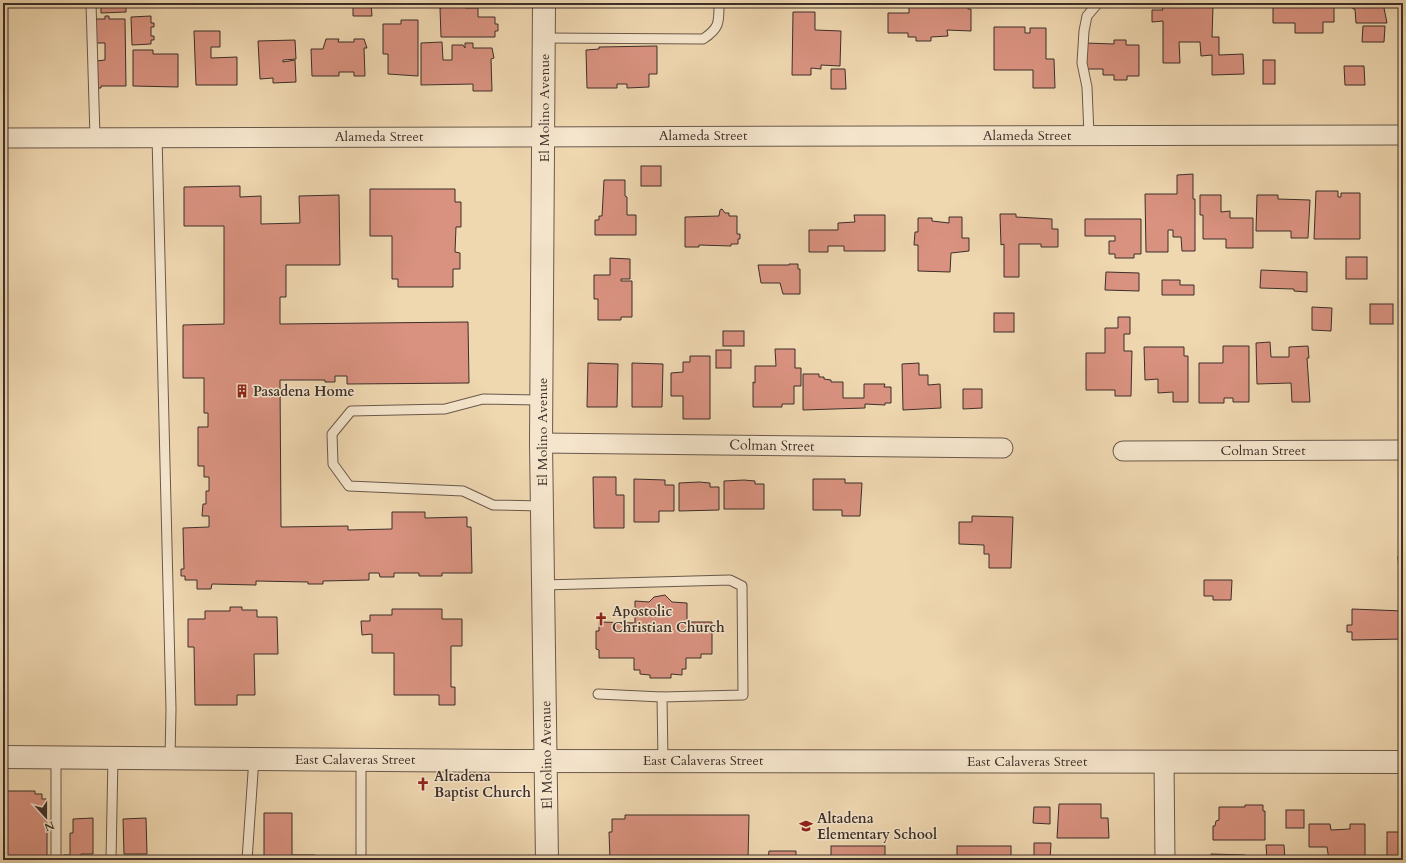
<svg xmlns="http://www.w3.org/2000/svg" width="1406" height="863" viewBox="0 0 1406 863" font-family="Cardo,serif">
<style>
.building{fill:#d99280;stroke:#3d2f29}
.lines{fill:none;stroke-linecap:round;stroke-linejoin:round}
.service-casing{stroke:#6a594b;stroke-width:11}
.minor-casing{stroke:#6a594b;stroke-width:21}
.tertiary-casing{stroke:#6a594b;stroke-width:24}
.service{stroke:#f5e5cc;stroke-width:9}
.minor{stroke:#f5e5cc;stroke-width:19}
.tertiary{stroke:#f5e5cc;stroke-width:22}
.labels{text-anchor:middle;stroke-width:3;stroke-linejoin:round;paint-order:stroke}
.street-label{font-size:14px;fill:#3d2f29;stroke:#f5e5cc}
.poi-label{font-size:14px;font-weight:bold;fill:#3d2f29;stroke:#f5e5cc;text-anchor:start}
</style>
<rect width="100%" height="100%" fill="#efd7b0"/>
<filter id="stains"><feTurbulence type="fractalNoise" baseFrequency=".005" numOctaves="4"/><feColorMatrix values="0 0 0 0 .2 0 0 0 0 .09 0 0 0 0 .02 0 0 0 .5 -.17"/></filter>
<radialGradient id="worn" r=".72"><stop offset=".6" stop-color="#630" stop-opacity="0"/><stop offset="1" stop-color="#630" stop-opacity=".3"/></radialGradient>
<g class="building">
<polygon points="101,3 126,3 126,12 101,13"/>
<polygon points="353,3 371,3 372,16 353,16"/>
<polygon points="442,3 466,3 465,8 478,8 478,17 495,17 495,24 498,24 498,31 495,31 495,37 441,37 440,8 442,8"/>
<polygon points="909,3 968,3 968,9 971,9 971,31 947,30 948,36 931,37 931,41 916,41 916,37 908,37 908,33 888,33 888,13 909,13"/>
<polygon points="1276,3 1334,3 1334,22 1323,22 1323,33 1295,33 1295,23 1273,23 1273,7 1276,7"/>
<polygon points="1352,3 1383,3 1387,23 1356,23 1355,9 1353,9"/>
<polygon points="1180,4 1213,6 1212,37 1219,37 1219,55 1243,54 1244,74 1212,75 1212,55 1201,56 1200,42 1179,42 1180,63 1163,63 1163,21 1152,22 1152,10 1163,10 1162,7 1180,6"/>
<polygon points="793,12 815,12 815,30 841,31 840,66 821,65 821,69 811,68 811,75 792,75"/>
<polygon points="105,16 109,16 109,19 125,19 126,86 101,86 101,88 98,88 96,61 105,60 105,43 96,43 96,19 105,19"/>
<polygon points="151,16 151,23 154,23 154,27 151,27 151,36 154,36 154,40 151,40 151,44 132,45 131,17"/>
<polygon points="401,20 418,20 418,76 388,74 388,54 383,54 383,24 401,24"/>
<polygon points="1363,26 1385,26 1384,42 1362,42"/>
<polygon points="994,27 1025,27 1025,33 1030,33 1030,28 1046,28 1046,59 1054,59 1055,88 1033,88 1033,70 994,70"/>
<polygon points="194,31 220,31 220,47 211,47 211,58 237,57 237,85 196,85"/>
<polygon points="326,39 339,39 338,42 354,42 354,39 364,39 367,48 364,48 365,76 354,76 354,72 339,72 339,76 312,76 311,49 323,49"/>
<polygon points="295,40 296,59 283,60 283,62 295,60 296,82 273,83 273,78 260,79 258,41"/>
<polygon points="1114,40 1126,40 1126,45 1139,45 1139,76 1127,76 1127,80 1114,80 1114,75 1103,75 1103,69 1085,69 1085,43 1114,44"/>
<polygon points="442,42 443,60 452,60 452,45 463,45 465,48 465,43 473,43 473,48 492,48 494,58 491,59 492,91 473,91 473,84 421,85 421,43"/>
<polygon points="1400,43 1403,43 1403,90 1401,90"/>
<polygon points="657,46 657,74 649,74 649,87 627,88 627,84 617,84 617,88 587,88 586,50 599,49 599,47"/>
<polygon points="133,50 153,50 153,54 178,54 178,87 133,86"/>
<rect x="1263" y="60" width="12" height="24"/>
<polygon points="1344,66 1364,66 1365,85 1345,85"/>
<polygon points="831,69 845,69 846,89 831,89"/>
<rect x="641" y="166" width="20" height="20"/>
<polygon points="1193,174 1193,199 1195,199 1195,251 1182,251 1181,237 1173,237 1173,230 1168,230 1168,252 1146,252 1145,194 1177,194 1177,175"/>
<polygon points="604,180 625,180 625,196 627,197 627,215 636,215 636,235 595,235 595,220 599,220 599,216 602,216"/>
<polygon points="240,186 240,197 261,196 261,224 300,223 299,196 339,195 340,265 286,265 286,297 280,297 280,324 468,322 469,383 347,384 347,376 335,376 335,382 325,382 325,380 280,380 281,527 348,526 348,530 392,529 392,512 425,512 425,518 467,517 467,527 471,527 472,573 442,573 442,576 419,576 419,573 394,573 394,577 380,577 379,573 369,573 369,580 323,581 323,584 308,584 308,582 256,581 256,585 212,584 211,589 197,589 197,580 185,580 185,576 181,576 181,569 184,569 183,528 209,527 209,516 202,516 203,504 206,504 206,491 209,491 209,477 204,477 204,466 198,466 198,427 208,427 208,413 204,413 204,378 183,378 183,325 224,324 224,226 184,226 184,187"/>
<polygon points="370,189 455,189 455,202 461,202 461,227 456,227 455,252 460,253 460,269 453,269 453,287 398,287 398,279 392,279 392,236 370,236"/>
<polygon points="1316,191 1338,191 1338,197 1341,197 1341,193 1360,193 1360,239 1314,239"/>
<polygon points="1200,195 1221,195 1221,212 1230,211 1230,218 1253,218 1253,248 1226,248 1226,239 1203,239 1203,215 1200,215"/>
<polygon points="1257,195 1278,195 1278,199 1310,200 1308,238 1291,238 1291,231 1256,231"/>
<polygon points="722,209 725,213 729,213 729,216 737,216 737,234 740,234 740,239 738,239 738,244 731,244 731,246 699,245 699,247 685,247 685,217 719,216 720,210"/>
<polygon points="1000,214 1016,214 1016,217 1052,219 1052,229 1058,229 1058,247 1041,247 1041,244 1019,244 1019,277 1004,277 1004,244 1001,245"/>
<polygon points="854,215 885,215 885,251 844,251 844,246 828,246 828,252 809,252 809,230 838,230 838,223 855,222"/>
<polygon points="949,217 962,217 962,238 969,238 969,251 951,253 950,272 918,271 918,245 914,245 915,232 918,232 918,218 932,218 932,221 949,223"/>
<polygon points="1085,219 1141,219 1141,254 1134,254 1134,258 1115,258 1115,254 1109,254 1109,241 1115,241 1115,236 1085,236"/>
<rect x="1346" y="257" width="21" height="22"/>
<polygon points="610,258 630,259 630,279 621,279 621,281 632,281 632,317 621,317 621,320 598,320 598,299 594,299 594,275 610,275"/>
<polygon points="789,264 798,264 798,269 800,269 800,294 783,294 780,283 761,283 758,265 789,265"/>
<polygon points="1261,270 1307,272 1307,292 1294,291 1294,289 1260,288"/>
<polygon points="1106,272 1139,273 1139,291 1105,290"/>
<polygon points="1162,280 1180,280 1180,285 1194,285 1194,295 1162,295"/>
<rect x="1370" y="304" width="23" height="20"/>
<polygon points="1312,307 1332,308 1331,331 1312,330"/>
<rect x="994" y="313" width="20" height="19"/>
<polygon points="1118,317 1130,317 1130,334 1124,334 1124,351 1132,351 1131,396 1115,396 1115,390 1086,390 1086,353 1105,353 1105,328 1118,328"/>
<rect x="723" y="331" width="21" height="15"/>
<polygon points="1270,342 1271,357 1289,357 1289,347 1308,346 1309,358 1307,358 1310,402 1292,402 1291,383 1257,384 1256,343"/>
<polygon points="1223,346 1249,346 1249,402 1233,402 1233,398 1224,398 1224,403 1199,403 1199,363 1223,363"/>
<polygon points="1144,347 1184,347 1184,356 1188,356 1188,402 1173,402 1173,392 1158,393 1158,379 1145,380"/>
<polygon points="775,349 795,349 795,368 801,368 801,386 794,386 794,404 782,404 782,407 753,407 753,382 755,383 755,366 776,366"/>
<rect x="716" y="350" width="15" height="18"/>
<polygon points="690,356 710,356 710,419 683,419 683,396 671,396 671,373 683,372 683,362 690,362"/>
<polygon points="588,363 618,364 617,407 587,407"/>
<polygon points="632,363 663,364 662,407 632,407"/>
<polygon points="919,363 919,375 928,375 928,385 940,384 941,408 903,410 902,364"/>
<polygon points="803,374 819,374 819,377 824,377 824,379 831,380 831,382 843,382 843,398 864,398 864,384 885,384 884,387 891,387 891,403 885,403 885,405 865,404 865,408 803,410"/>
<polygon points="963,389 982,389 982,408 963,409"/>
<polygon points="593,477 616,477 616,495 624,495 624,528 594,528"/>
<polygon points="634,479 665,480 665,485 674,485 674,511 659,511 659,522 634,522"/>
<polygon points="813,479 845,479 845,483 862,483 860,516 842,516 842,510 813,510"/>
<polygon points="744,480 755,481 755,484 764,484 764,509 724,509 724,481"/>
<polygon points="699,482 710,483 710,487 719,487 719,510 679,511 679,483"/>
<polygon points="972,516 1013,517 1011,568 989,568 989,554 984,554 984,545 959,544 959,522 972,522"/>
<polygon points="1398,556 1403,556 1403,574 1399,574"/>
<polygon points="1204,580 1232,580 1231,600 1213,600 1213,596 1204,596"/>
<polygon points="665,595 672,602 687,603 687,622 712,622 712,654 701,654 701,658 686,658 686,669 682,669 682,675 671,674 671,678 650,678 650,675 640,674 640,670 634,670 634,658 599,658 599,650 596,649 596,631 599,631 599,622 635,623 635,601 649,602 654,597"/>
<polygon points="230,607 242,607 242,610 257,610 257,617 277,617 278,654 254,654 255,695 237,695 237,705 195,705 194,647 188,647 188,619 205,619 205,611 230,611"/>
<polygon points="392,609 442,609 442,619 462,619 462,646 451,646 451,687 455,687 455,705 439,705 439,695 394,695 394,653 372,653 372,634 362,635 361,621 370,621 370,615 392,615"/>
<polygon points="1352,609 1403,611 1403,639 1352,640 1352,632 1347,632 1347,625 1352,625"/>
<polygon points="3,791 35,791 35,794 42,794 42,799 47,799 47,860 3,860"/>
<polygon points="1059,804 1101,804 1101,818 1108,818 1109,838 1057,838"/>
<polygon points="1245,805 1263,805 1263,811 1265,811 1265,840 1213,840 1213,826 1215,826 1216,821 1219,820 1219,807 1245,807"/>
<polygon points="1034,807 1050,807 1050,824 1033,823"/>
<rect x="1286" y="810" width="18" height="18"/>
<polygon points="264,813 292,813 292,855 315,855 315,860 282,860 282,856 264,856"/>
<polygon points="625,815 749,815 748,860 610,860 609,832 612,832 612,819 625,819"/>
<polygon points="93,818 93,854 81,854 81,860 64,860 64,855 70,855 70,833 73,833 73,819"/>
<polygon points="146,818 147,854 124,854 123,819"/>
<polygon points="1309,824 1330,824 1331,830 1350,829 1350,824 1365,824 1365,860 1329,860 1327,847 1309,847"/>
<rect x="1387" y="832" width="16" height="28"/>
<polygon points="1034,843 1051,843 1050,860 1034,860"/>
<polygon points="1266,845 1284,845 1285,860 1267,860"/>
<rect x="831" y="846" width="54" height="14"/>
<rect x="957" y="846" width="54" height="14"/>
<polygon points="769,851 796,851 796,860 768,860"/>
<polygon points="1211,854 1245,855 1246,859 1256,860 1211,860"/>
<rect x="1058" y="856" width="47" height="4"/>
</g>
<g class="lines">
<g class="service-casing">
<g id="service">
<polyline points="91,3 95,137"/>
<path d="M544 38 703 39C720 28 719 22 719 3"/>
<polyline points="1089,135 1087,87 1082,63 1084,31 1087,16 1098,3"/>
<polyline points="157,136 171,709 170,758"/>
<polyline points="541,400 483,399 445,409 351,411 332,434 333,464 349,486 463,491 493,505 542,506"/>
<polyline points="543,585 730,580 742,586 743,695 662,697 663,760"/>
<polyline points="598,694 662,697"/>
<polyline points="56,757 56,860"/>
<polyline points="361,759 361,860"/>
<polyline points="111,860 113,757"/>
<polyline points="247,860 254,758"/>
</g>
</g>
<g class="minor-casing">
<g id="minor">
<polyline points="3,138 1403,135"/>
<polyline points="541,443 1003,448"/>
<polyline points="1123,451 1403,450"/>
<polyline points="1164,761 1165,860"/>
</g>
</g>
<g class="tertiary-casing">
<g id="tertiary">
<polyline points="544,3 541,443 547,860"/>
<polyline points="3,757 518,761 1403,762"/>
</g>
</g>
<use href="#service" class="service"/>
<use href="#minor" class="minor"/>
<use href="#tertiary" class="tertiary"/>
</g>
<defs>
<g id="building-bare" transform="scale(1.08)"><path d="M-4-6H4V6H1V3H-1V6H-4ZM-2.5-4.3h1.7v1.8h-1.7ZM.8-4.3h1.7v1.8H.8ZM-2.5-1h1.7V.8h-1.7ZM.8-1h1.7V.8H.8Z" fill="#8f2418" stroke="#f5e5cc" stroke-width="2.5" paint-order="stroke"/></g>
<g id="church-bare" transform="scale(1.08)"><path d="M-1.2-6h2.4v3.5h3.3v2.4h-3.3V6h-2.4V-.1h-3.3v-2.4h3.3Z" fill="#8f2418" stroke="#f5e5cc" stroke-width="2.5" paint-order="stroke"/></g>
<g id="school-bare" transform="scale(1.08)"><path d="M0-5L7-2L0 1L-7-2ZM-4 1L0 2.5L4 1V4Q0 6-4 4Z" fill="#8f2418" stroke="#f5e5cc" stroke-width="2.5" paint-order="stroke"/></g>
</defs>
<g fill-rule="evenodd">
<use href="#building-bare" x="242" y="391"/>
<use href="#church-bare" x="601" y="619"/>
<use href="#church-bare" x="423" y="784"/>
<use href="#school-bare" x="806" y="826"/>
</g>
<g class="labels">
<g class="street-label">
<text transform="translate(544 108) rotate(-90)" y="5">El Molino Avenue</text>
<text x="703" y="140">Alameda Street</text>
<text x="1027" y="140">Alameda Street</text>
<text x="379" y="141">Alameda Street</text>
<text transform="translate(542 432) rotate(-90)" y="5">El Molino Avenue</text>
<text transform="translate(772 445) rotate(1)" y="5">Colman Street</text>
<text x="1263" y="455">Colman Street</text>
<text transform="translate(546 755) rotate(-91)" y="5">El Molino Avenue</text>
<text x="355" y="764">East Calaveras Street</text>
<text x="703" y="765">East Calaveras Street</text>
<text x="1027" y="766">East Calaveras Street</text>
</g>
<g class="poi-label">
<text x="253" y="396">Pasadena Home</text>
<text x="612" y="616">Apostolic<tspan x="612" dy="16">Christian Church</tspan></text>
<text x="434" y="781">Altadena<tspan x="434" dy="16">Baptist Church</tspan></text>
<text x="817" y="823">Altadena<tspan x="817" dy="16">Elementary School</tspan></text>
</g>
</g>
<rect width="1406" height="863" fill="none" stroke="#efd7b0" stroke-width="16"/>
<rect x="4" y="4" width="1398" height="855" fill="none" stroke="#3d2f29" stroke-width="2"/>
<rect x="8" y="8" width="1390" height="847" fill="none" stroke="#3d2f29"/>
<g transform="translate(46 817) rotate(159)" stroke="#f5e5cc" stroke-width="3" paint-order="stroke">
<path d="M0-3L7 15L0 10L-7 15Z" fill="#3d2f29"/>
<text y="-6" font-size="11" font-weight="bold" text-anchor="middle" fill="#3d2f29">N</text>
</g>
<rect width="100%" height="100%" filter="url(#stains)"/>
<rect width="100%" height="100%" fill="url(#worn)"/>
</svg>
